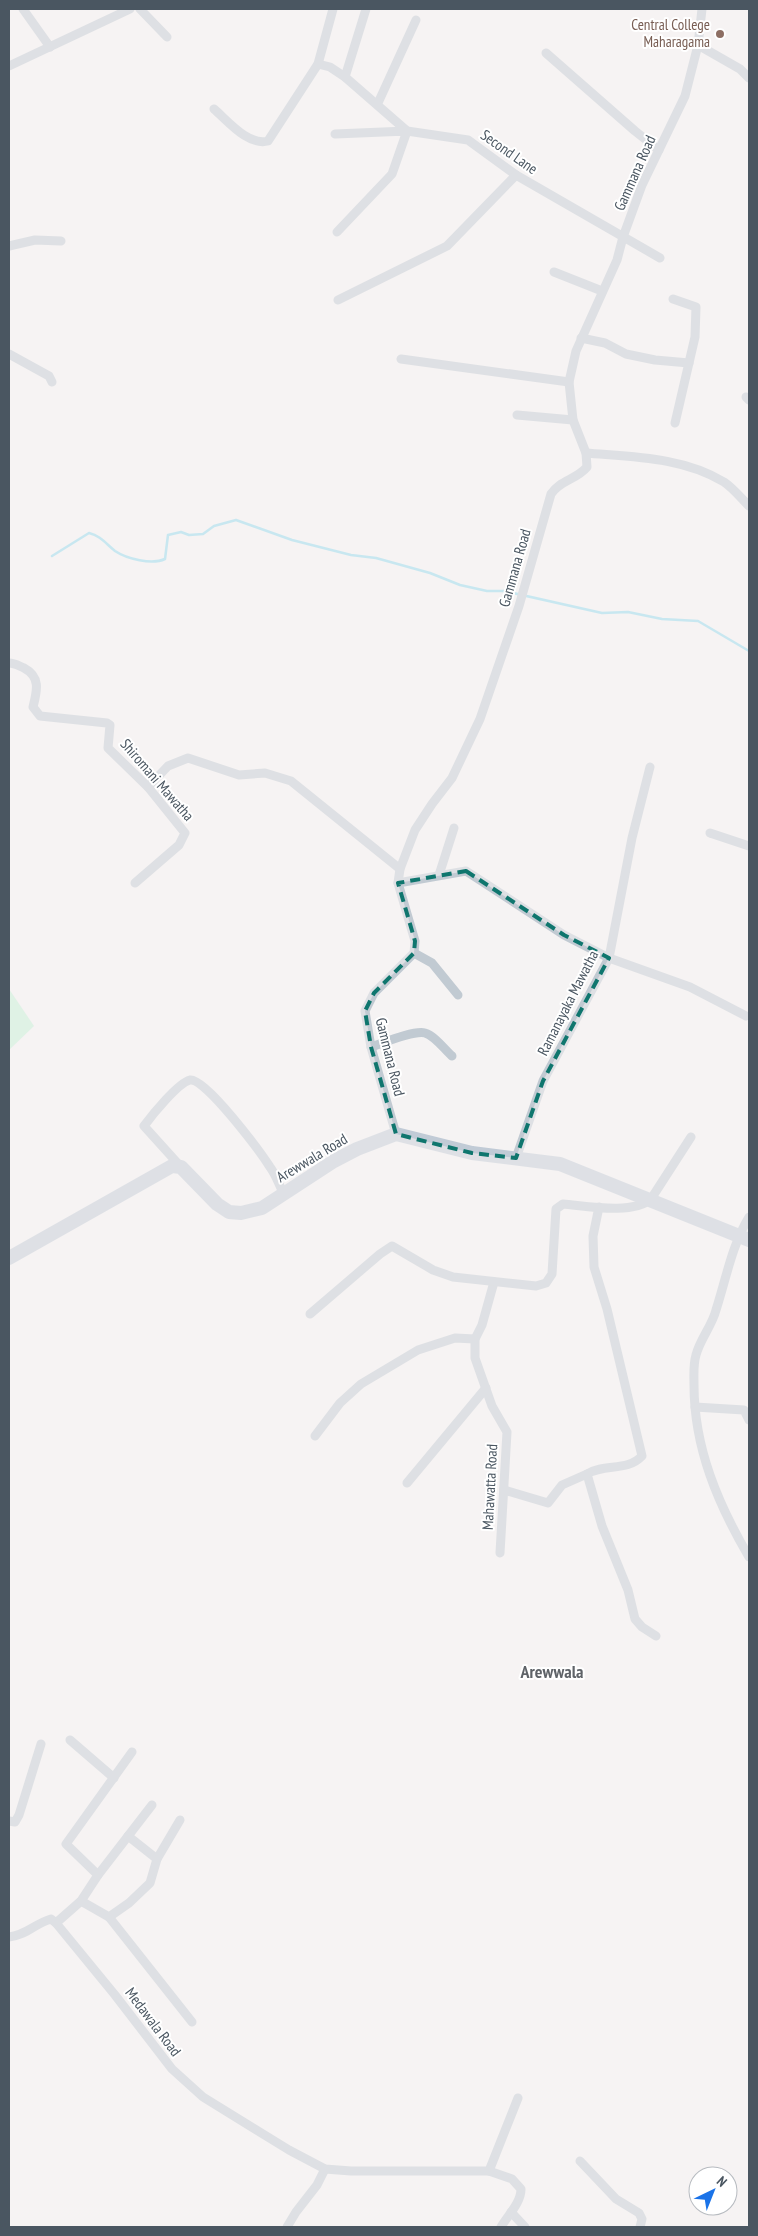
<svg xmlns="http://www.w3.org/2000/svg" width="758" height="2236" viewBox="0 0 758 2236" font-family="'PT Sans Narrow',sans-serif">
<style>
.green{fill:#c3f1d5}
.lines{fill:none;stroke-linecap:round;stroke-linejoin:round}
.stream{stroke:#90daee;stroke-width:2.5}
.street{stroke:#c1cad2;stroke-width:9}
.secondary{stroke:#c1cbd6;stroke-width:14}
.marked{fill:none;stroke:#0f766e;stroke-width:4;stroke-dasharray:10 6;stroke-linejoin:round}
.education-dot{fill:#8d6e63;stroke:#fff;stroke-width:2}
.labels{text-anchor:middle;stroke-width:4;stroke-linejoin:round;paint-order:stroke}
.education-label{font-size:15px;fill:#785e54;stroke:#fff;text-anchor:end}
.street-label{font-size:15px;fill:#4a5661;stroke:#fff}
.quarter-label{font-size:18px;font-weight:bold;fill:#5f6368;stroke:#fff}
</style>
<rect width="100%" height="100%" fill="#f5f3f3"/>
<polygon class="green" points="9,989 34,1026 9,1050"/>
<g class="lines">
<path class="stream" d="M52 556 89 533C101 536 106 544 115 551 127 559 152 565 165 559L168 535 181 532 189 535 203 534 214 526 236 520 292 540 351 555 376 558 430 573 460 585 487 591H504L602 613 628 612 662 619 698 621 749 651"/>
<g class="street">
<polyline points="23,9 50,47"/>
<polyline points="140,9 167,37"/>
<polyline points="698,45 740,69 749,78"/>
<polyline points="546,53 635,131 659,150"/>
<polyline points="318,64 330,67 345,77 407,131 468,140 516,175 660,258"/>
<polyline points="9,66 130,9"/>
<polyline points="345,77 366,9"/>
<polyline points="378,103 416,20"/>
<path d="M214 109C228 121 248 146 268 141L318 64 333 9"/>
<polyline points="335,134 407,131 392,174 337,232"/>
<polyline points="9,246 35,240 61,241"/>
<polyline points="554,272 602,291"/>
<polyline points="673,299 696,307 695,337 675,423"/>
<polyline points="338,300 447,246 516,175"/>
<polyline points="581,338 605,343 626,354 655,360 689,363"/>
<polyline points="9,354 49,376 52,382"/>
<polyline points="401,359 569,382"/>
<polyline points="746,397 749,400"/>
<polyline points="517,415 573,420"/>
<path d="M586 453C633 457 683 457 724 482 733 488 741 498 749 506"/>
<path d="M9 663C15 663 19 666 24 668 41 677 37 691 33 707L40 716 107 723 110 725 108 748 148 787 185 833 179 845 135 883"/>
<polyline points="148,787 168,766 188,758 239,775 265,773 291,781 400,869"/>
<polyline points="710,833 749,846"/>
<polyline points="439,875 454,828"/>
<polyline points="398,883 466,871 564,935 609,958 690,987 746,1016"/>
<polyline points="414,953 432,963 458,995"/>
<path d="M371 1047C383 1043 414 1030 425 1033 435 1036 444 1049 452 1056"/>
<path d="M396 1134 371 1047 365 1011 374 993 414 953 415 941 398 883 400 869 415 830 432 804 452 778 480 719 519 606 551 494C560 480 576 480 587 467L586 453 573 420 569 382 576 351 617 260 623 237 642 185 685 96 698 45 702 9"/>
<polyline points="516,1158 543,1081 609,958 632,838 650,767"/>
<path d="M181 1167 144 1126C152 1115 178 1083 190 1080 205 1077 261 1153 270 1167 276 1175 279 1185 284 1194"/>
<path d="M599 1207 593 1236 594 1267 607 1309 642 1456C627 1472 605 1463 587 1474L602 1526 628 1590 635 1619 642 1627 656 1636"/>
<path d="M749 1217C732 1245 726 1279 716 1310 712 1326 700 1339 696 1355 693 1365 694 1375 694 1385 694 1448 718 1504 749 1557"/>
<polyline points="494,1282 482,1325 475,1339 475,1358 492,1406 507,1432 500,1553"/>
<path d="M310 1314 380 1254 392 1246 433 1270 453 1277 536 1286 546 1283 552 1274 556 1209 563 1204C587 1206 632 1215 651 1199L691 1137"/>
<polyline points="695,1407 744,1410 749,1420"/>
<polyline points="315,1436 340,1403 361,1384 418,1350 455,1338 475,1339"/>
<polyline points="407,1483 486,1388"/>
<polyline points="504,1490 548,1503 562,1485 587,1474"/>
<polyline points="70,1740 114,1778"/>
<polyline points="9,1821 15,1822 19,1815 41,1744"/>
<polyline points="128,1836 157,1859"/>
<polyline points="98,1875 152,1805"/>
<polyline points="81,1901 109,1917 129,1903 150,1883 157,1859 180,1820"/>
<polyline points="109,1917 192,2022"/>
<polyline points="56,1923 81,1901 98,1875 66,1844 132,1752"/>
<path d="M9 1937C27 1935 34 1924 51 1919L56 1923 115 1995 172 2069 203 2097 289 2150 325 2169 351 2171H489L518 2098"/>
<polyline points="580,2161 616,2199 639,2213 642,2219 640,2227"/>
<path d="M489 2171 512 2179 521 2189C521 2203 508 2215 501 2227"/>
<polyline points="511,2212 525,2227"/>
<polyline points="287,2227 296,2212 317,2185 325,2169"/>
</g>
<polyline class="secondary" points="9,1258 172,1166 181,1167 217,1204 229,1212 241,1213 262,1208 334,1161 357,1149 396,1134 472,1153 560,1164 749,1240"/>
</g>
<path d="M0 0H758V2236H0ZM466 871 564 935 609 958 543 1081 516 1158 472 1153 396 1134 371 1047 365 1011 374 993 414 953 415 941 398 883Z" fill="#f5f3f3" fill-opacity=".55" fill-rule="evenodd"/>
<path class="marked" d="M466 871 564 935 609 958 543 1081 516 1158 472 1153 396 1134 371 1047 365 1011 374 993 414 953 415 941 398 883Z"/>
<circle class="education-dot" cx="720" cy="34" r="5"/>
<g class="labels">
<g class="education-label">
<text x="710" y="30">Central College<tspan x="710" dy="17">Maharagama</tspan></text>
</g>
<g class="street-label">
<text transform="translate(509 152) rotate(35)" y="5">Second Lane</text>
<text transform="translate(635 173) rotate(-66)" y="5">Gammana Road</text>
<text transform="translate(515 568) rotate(-74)" y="5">Gammana Road</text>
<text transform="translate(157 780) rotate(49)" y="5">Shiromani Mawatha</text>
<text transform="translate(568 1003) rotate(-63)" y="5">Ramanayaka Mawatha</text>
<text transform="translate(390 1057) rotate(76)" y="5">Gammana Road</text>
<text transform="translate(312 1158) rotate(-31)" y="5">Arewwala Road</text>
<text transform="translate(490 1487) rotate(-87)" y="5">Mahawatta Road</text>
<text transform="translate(153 2022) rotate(53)" y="5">Medawala Road</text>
</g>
<g class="quarter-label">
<text x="552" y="1678">Arewwala</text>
</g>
</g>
<rect width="758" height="2236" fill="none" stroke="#4a5661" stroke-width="20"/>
<g transform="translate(713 2191) rotate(43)"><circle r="24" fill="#ffffff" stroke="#b7bbc0"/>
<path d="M0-4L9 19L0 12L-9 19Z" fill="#1a73e8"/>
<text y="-8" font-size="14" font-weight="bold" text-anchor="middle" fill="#4a5661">N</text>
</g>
</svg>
